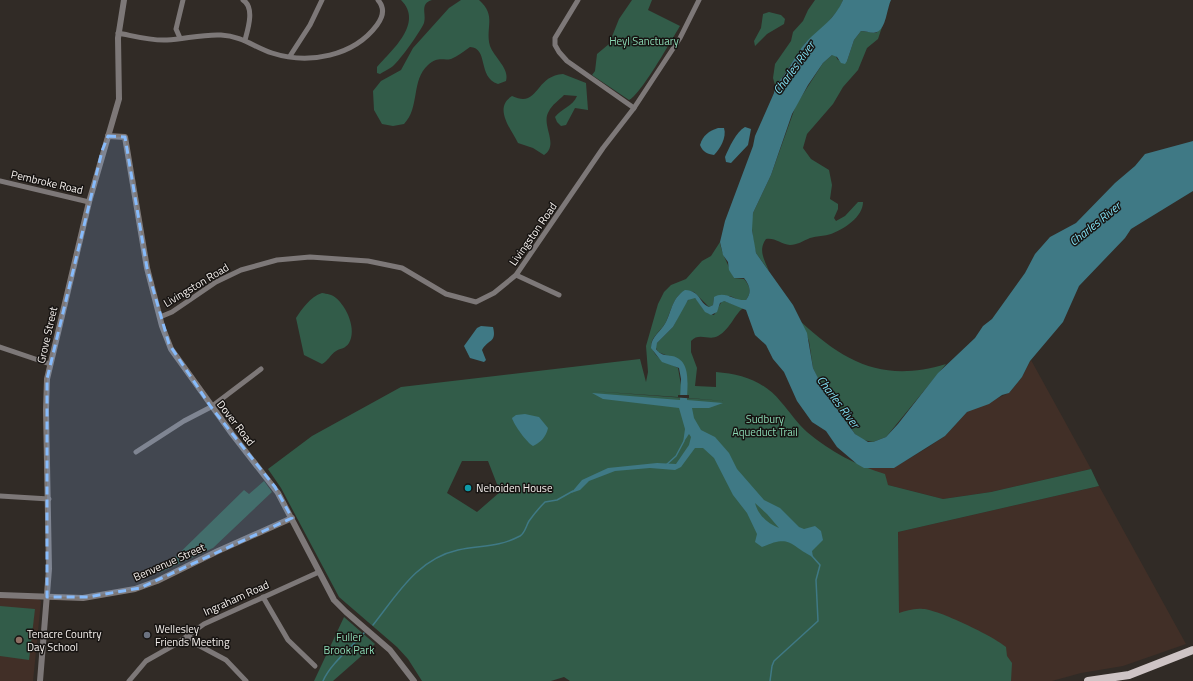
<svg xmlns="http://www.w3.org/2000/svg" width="1193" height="681" viewBox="0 0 1193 681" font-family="'Titillium Web',sans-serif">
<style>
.education{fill:#412f27}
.green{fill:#325c49;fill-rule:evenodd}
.water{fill:#3f7985;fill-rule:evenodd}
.pier{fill:#312b26}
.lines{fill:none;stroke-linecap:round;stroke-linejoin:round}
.stream{stroke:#3f7985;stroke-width:1.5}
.minor{stroke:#7d7878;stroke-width:5}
.tertiary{stroke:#7d7878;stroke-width:6}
.primary{stroke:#cec4c5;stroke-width:8}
.marked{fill:#87bbfb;fill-opacity:0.2;stroke:#87bbfb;stroke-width:3;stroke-dasharray:8 5;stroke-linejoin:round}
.culture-dot{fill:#0f9aa8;stroke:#171412;stroke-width:1.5}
.worship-dot{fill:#6b7280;stroke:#171412;stroke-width:1.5}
.education-dot{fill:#8d6e63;stroke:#171412;stroke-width:1.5}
.labels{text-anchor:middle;stroke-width:3;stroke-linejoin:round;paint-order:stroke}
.park-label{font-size:11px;fill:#8cdab5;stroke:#171412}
.street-label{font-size:11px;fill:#f6f1ee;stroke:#171412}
.poi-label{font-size:11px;fill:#f6f1ee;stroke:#171412;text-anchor:start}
.water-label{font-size:12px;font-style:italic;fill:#81dff2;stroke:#171412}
</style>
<rect width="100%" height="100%" fill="#312b26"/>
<g class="education">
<polygon points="1031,360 1091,469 991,492 943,499 888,485 864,468 889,468 900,464 927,448 945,436 967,412 1009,393 1022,377"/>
<polygon points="1099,486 1186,644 1123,666 1081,673 1052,681 918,681 899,673 898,532"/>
<polygon points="0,598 38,599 41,601 33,681 0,681"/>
</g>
<g class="green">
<path d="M401 0H432C419 4 427 14 424 23 420 32 401 59 393 66 390 69 384 71 380 74L377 73V67C392 50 424 23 401 0Z"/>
<path d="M461 0H479C497 16 485 27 490 46 494 57 510 69 506 81L498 84C477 77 489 48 470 47 464 51 458 56 451 59 443 61 438 56 428 65 411 80 420 108 404 124L393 126 382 124 374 110 373 91 381 81 401 70 413 48 449 8Z"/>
<path d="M632 0H652L648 10 680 26C672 39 640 96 629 100L592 75 595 71 597 54 609 44 619 19Z"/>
<polygon points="815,0 843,0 839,9 823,28 806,42 781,79 775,85 773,78 775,64 791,41 793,32 803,21 808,10"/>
<polygon points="769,12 781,15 785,19 784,24 767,34 755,46 754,41 761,28 763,14"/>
<path d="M882 27 878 39 867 48 858 70 843 87 833 104 807 134 803 148 811 159 829 170 832 185 830 199 838 204V209L834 218 836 221 845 216 858 202H863C863 217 844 229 831 234 825 236 817 236 810 238 803 241 797 245 790 245 781 244 774 237 766 239 758 250 764 259 769 271L756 253 754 246 751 221 753 213 771 175 796 105 823 63 832 55H835L838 60 847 61 854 40 861 31 876 33Z"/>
<path d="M563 74 586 83 588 110 575 108 566 125 561 126 557 122 555 117C561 109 573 106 577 96L564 95C559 100 552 105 549 111 540 125 560 144 544 155L533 148 518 143C511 129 493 108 512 96 539 109 534 76 563 74Z"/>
<path d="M720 242C721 253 730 268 734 278L744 279C750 286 752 292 746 300H739L730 296 714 297 713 305 709 307 694 292C675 286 672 310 666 322 662 330 648 339 652 348 657 361 668 362 678 368L681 385V361L658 352 655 346 657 343 673 327 684 305 691 297 695 298C702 305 703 314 714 315L722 301H724L744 308C736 311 731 329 718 336 709 341 699 332 691 341V352L697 368 695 386 716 387V372C742 374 764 381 781 402 790 412 797 423 807 432 831 452 856 465 885 474L888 485 943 499 991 492 1091 469 1099 486 898 532 899 613C906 611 914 608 923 609 937 609 995 637 1006 647L1007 656 1012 663 1011 681H570L564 677 551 681H422L408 659 397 647 339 597 281 488 268 469 312 436 401 387 640 359 646 382 648 372 646 346 658 304 664 292 671 285 686 279 702 261 711 256ZM462 461H488L500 492 477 512 447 493Z"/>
<path d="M322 293C327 294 332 294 336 298 347 307 357 330 349 343 345 349 341 348 336 351 330 355 328 361 322 364L304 355 296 318C302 309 310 297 322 293Z"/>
<path d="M801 322C846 363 884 383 946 364L886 437 873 442 863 440 855 434 820 383 813 368 809 341Z"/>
<polygon points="264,481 272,492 213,548 159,573 244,490 249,494"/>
<polygon points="0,606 35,609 29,660 0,656"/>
<polygon points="344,617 375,644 333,681 314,681"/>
</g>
<g class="water">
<path d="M843 0H891C887 8 886 29 877 32 873 34 866 31 861 31L854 40 847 61 845 64 841 63 837 57 832 55 823 63 808 85 792 114 771 175 753 213 752 230 756 253 793 305 807 333 813 368 825 392 855 434 868 442H873L886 437 898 424 938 373 975 338 983 326 992 319 1025 273 1035 254 1050 237 1076 223 1115 183 1135 166 1145 154 1193 141V191L1131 229 1125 238 1079 286 1063 322 1030 361 1022 377 1009 393 1002 395 989 404 967 412 945 436 894 468H864L857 464 837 447 826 431 812 422 797 401 784 372 773 359 766 345 755 335 746 310 724 301 720 303 717 312 711 315 705 312 695 298 688 300 673 327 657 343 656 349C660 355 665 355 672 356 692 360 687 386 687 400L723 403 709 408H692L694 418 701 430 715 437 729 453 737 469 764 500 780 508 799 527 804 529 815 526 821 531 823 540 812 551 813 557C789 545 791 534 762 547L755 542 757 534 747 513 733 495 714 458 703 448H695L681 467 675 470 650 468 615 471 589 481 580 490 571 493 582 480 608 468 657 463 676 464 689 445 691 437 689 434 683 443 685 429 679 408 603 399 592 393 680 400 681 379 679 368 662 362 651 348C651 336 661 332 666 322 672 310 672 298 685 290 701 291 698 302 709 307L713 305 714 297C725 290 734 301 746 300 752 292 750 286 744 278H734L729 270 728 262 723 255 720 242 725 221 753 146 755 136 774 93C775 84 780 81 784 75 792 64 798 51 807 41 820 28 835 19 843 0ZM755 503 767 514 779 528C768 524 758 515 755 503Z"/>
<path d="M745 127 751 129 748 145 731 163 726 162 725 157C729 148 736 132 745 127Z"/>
<path d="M718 128H724C727 137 720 149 714 155 707 154 703 152 700 145 703 135 709 131 718 128Z"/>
<path d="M481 326 493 327C497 343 488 339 482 350L486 360 484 362 470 358 464 346 477 328Z"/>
<path d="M525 414 539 417 548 428C546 437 541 442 533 446 527 443 514 425 512 418L516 415Z"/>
</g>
<polygon class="pier" points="591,391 678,397 678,395 689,395 689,398 725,401"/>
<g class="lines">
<g class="stream">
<polyline points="666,465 676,456 684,441"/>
<path d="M373 625C397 595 417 559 458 550 481 545 497 548 520 536 525 533 526 526 529 521 534 514 540 507 545 502L557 500 573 491"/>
<path d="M323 681C330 664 352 647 364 633"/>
<polyline points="770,681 772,666 774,661 818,621 816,580 820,565 812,556"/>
</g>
<g class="minor">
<path d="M243 0C255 7 248 29 245 40"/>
<polyline points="578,0 555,38 555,45 559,52 567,61 634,108"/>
<path d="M118 33C134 36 151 41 167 40 185 39 203 34 221 35 242 36 254 47 272 53 309 65 354 56 377 25 383 17 385 8 378 0"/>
<polyline points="180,38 176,29 183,0"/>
<polyline points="290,56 310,25 322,0"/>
<polyline points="0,181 89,202"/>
<polyline points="516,275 559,295"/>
<polyline points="160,317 172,312 216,282 241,270 277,260 310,257 368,261 402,268 446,294 476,302 494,293 516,275 603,148 634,108 680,38 699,0"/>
<polyline points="0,347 50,364"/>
<polyline points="136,452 184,421 211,407 261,369"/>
<polyline points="0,496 49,499"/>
<polyline points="263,597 288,640 315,666"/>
<polyline points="188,635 198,645 226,660 246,681"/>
<polyline points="129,681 146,661 176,644 204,624 319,572"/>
</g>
<g class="tertiary">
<polyline points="108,136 125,137 147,268 162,326 171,349 232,434 278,493 334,600 346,612 390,650 414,681"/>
<polyline points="0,595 83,598 135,589 157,581 218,551 292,518"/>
<polyline points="40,681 49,569 46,410 47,379 89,202 119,99 118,38 124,0"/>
</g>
<polyline class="primary" points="1088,681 1129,675 1193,650"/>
</g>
<path class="marked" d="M108 136 125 137 147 268 169 344 211 407 275 487 292 518 140 588 88 597H47V379L102 151Z"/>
<circle class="culture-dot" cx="468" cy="488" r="4"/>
<circle class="worship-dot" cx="147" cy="635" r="4"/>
<circle class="education-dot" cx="19" cy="640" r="4"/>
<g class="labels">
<g class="park-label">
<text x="644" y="45">Heyl Sanctuary</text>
<text x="765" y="423">Sudbury<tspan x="765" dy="13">Aqueduct Trail</tspan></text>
<text x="349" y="641">Fuller<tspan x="349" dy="13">Brook Park</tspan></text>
</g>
<g class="street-label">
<text transform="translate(47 182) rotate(13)" y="4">Pembroke Road</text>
<text transform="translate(533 234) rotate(-55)" y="4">Livingston Road</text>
<text transform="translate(196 285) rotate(-31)" y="4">Livingston Road</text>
<text transform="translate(47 335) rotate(-77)" y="4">Grove Street</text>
<text transform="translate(236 423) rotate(52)" y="4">Dover Road</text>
<text transform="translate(169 562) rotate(-24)" y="4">Benvenue Street</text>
<text transform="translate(236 598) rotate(-24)" y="4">Ingraham Road</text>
</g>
<g class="poi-label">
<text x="476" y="492">Nehoiden House</text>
<text x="155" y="633">Wellesley<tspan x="155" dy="13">Friends Meeting</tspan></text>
<text x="27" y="638">Tenacre Country<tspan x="27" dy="13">Day School</tspan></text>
</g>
<g class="water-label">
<text transform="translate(794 68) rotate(-54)" y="4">Charles River</text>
<text transform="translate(1095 224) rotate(-39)" y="4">Charles River</text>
<text transform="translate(838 402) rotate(53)" y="4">Charles River</text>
</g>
</g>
</svg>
